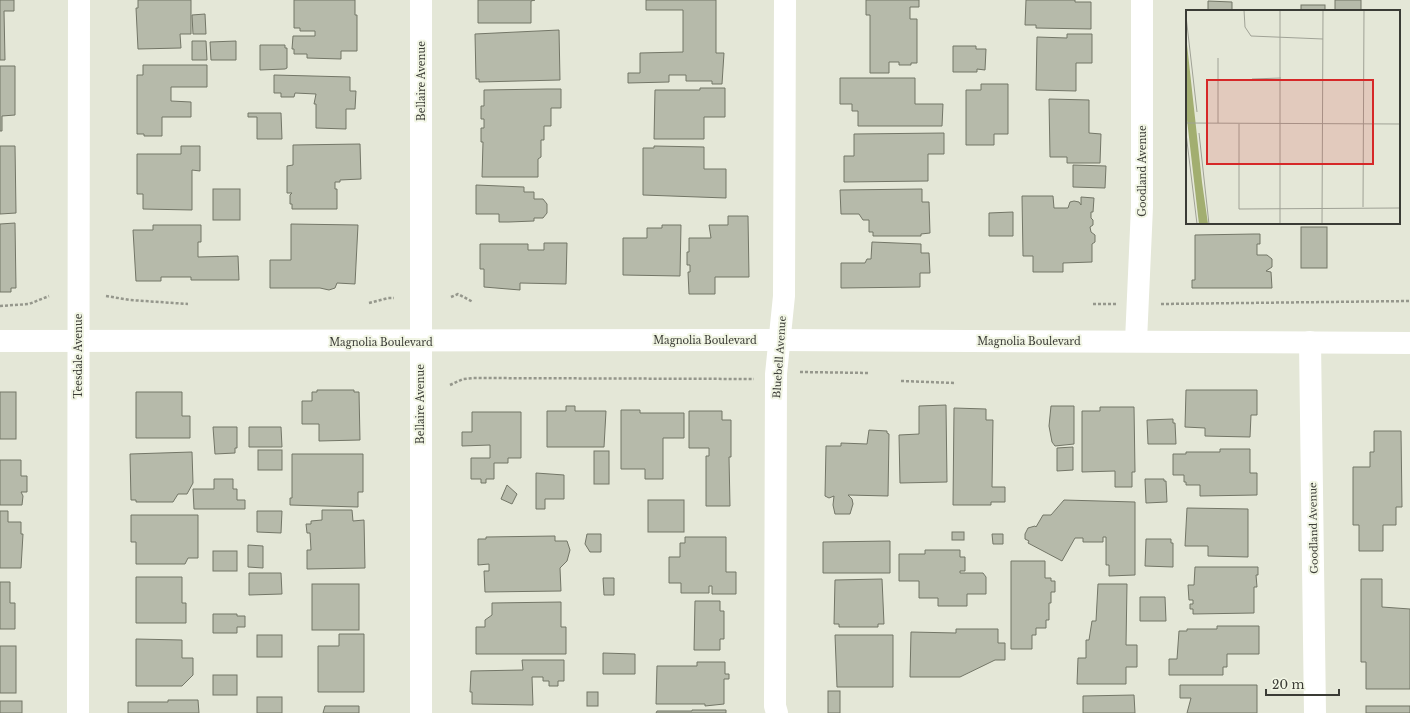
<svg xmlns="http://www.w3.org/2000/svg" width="1410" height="713" viewBox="0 0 1410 713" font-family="'Libre Baskerville',serif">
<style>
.building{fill:#b6baaa;stroke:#737667}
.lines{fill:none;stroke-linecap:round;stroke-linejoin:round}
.path{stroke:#95978c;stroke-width:2.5;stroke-dasharray:3 2;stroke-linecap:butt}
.street{stroke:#fff;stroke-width:22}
.secondary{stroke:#fff;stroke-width:22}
.labels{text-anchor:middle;stroke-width:4;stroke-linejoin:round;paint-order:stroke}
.street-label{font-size:10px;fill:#3a3b35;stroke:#f1f5e4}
.inset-road{fill:none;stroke:#a0a296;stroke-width:1}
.view{fill:#d62828;fill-opacity:0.15;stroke:#d62828;stroke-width:2}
.inset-edge{fill:none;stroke:#3a3b35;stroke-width:2}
</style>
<rect width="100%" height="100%" fill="#e4e7d7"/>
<g class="building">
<polygon points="0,0 14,0 14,11 4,11 5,60 0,60"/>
<polygon points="138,0 191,0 191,34 180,34 181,48 138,49 136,8 138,8"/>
<polygon points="294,0 355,0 355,15 357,15 357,51 341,51 341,59 307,58 307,54 294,54 294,49 292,49 293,36 315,36 315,31 300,31 300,28 294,28"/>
<polygon points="478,0 535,0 531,1 531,23 478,23"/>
<polygon points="646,0 716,0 716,53 724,53 722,84 712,84 712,81 686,81 686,75 669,75 669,82 628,83 628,73 640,73 640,53 683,52 683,10 646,10"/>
<polygon points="866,0 919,0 919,7 910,7 910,19 917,19 917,63 911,63 911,65 899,65 899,62 889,62 889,73 870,73 870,15 866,15"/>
<polygon points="1026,0 1075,0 1075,2 1091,2 1091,29 1036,28 1036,25 1025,25"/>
<rect x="1335" y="0" width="26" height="11"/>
<polygon points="1208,1 1232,2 1232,11 1208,11"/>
<rect x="1301" y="5" width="24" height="6"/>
<polygon points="205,14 206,34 193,34 192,15"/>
<polygon points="559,30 560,80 479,82 479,79 476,79 475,34"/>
<polygon points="1067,34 1092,34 1092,63 1076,63 1076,91 1036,90 1037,37 1067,38"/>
<polygon points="192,41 206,41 207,60 192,60"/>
<polygon points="236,41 236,60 211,60 210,42"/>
<polygon points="260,45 285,45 285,48 287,48 287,68 285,69 260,70"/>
<polygon points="953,46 976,46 976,49 986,49 985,70 977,69 977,72 953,72"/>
<polygon points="143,65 207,65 207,87 171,87 171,101 191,102 191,117 162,117 162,136 144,136 144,134 137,134 137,75 143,75"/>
<polygon points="0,66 15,66 15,115 2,116 2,131 0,131"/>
<polygon points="274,75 350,77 350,91 356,91 355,109 346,109 346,129 316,128 316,104 314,104 316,94 295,93 294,97 281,97 281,93 274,93"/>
<polygon points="840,78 915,78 915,104 943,104 942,126 858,126 858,111 852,111 852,104 840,104"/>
<polygon points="981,84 1008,84 1008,134 994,134 994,145 966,145 966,90 981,90"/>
<polygon points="700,88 725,88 725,117 704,117 704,139 654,139 655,90 700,90"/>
<polygon points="547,89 561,89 561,108 551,108 551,126 544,126 544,140 541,140 541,157 538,159 538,177 482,177 483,142 481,142 481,128 484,128 484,119 481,119 481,106 484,106 484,90"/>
<polygon points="1049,99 1089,100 1089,133 1101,134 1100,163 1067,163 1067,157 1050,157"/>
<polygon points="248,113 281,113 282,139 257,139 257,117 248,117"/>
<polygon points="944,133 944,154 928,154 928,181 844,182 844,156 854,156 854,134"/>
<polygon points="360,144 361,179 340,180 340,182 335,182 335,189 337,189 337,209 292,209 292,204 290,204 290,195 292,193 287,193 287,166 293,165 293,145"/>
<polygon points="0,146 15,146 16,213 0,214"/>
<polygon points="181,146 200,146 200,171 192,170 192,210 143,209 143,194 137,194 137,154 181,154"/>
<polygon points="654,146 704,147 704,169 726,169 726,198 643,195 643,148 654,148"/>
<polygon points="1073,165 1106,166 1105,188 1073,187"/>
<polygon points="476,185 524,187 524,192 534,192 534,199 543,199 547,204 547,213 543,218 534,218 534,221 509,222 499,222 499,214 476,214"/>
<rect x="213" y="189" width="27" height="31"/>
<polygon points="922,189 922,202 929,202 930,233 921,234 921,236 873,236 873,232 869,232 869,220 863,220 859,214 841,214 840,190"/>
<polygon points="1022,196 1053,196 1054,208 1068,208 1070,202 1074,201 1079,202 1081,205 1081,197 1094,198 1093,212 1091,212 1091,218 1093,220 1093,225 1090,227 1091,232 1095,235 1095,242 1092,244 1092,262 1063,263 1063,272 1033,272 1033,256 1023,256"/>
<polygon points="1013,212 1013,236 989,236 989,213"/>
<polygon points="728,216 748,216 749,277 715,277 715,294 689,294 688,272 690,272 690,265 687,265 687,252 689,252 689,238 711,238 709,225 728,225"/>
<polygon points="15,223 16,288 11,288 11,292 0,292 0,224"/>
<polygon points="291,224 358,225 355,284 337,283 335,288 329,290 320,288 270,288 270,260 291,260"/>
<polygon points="153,225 201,225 201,242 198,242 198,257 238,256 239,280 191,280 191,277 161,277 161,281 136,281 133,230 153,230"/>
<polygon points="662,225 681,225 680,276 623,275 623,238 647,238 647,228 662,228"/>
<rect x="1301" y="227" width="26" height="41"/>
<polygon points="1254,234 1260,234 1260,244 1257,244 1257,255 1267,255 1272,259 1272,267 1266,271 1271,272 1272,288 1192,288 1192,280 1195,280 1195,235"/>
<polygon points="872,242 921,244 921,253 929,253 930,273 920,273 920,287 841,288 841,263 865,263 867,259 871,259"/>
<polygon points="544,243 567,243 566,284 520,283 520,290 484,287 484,269 480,269 480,244 528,244 528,250 544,250"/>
<polygon points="317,390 354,390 354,392 359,392 360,440 319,441 319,424 302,424 302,401 312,401 312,392 317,392"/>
<polygon points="1186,390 1257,390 1257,415 1251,415 1250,437 1205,436 1205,428 1185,427"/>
<rect x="0" y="392" width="16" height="47"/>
<polygon points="136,392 182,392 182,416 190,416 190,438 136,438"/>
<polygon points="946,405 947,482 900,483 899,435 919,434 919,406"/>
<polygon points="566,406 575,406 575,411 606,411 604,447 547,447 547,411 566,411"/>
<polygon points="1051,406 1074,406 1074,444 1055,446 1052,442 1049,426"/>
<polygon points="1100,407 1134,407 1135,472 1132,472 1132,487 1115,487 1115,471 1082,472 1082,411 1100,411"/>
<polygon points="954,408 986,409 986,420 993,420 992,487 1005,487 1005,502 991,502 991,505 953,505"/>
<polygon points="621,410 640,410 640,413 684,413 684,438 663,438 663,479 645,479 645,469 621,469"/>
<polygon points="689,411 722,411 722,420 731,420 731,457 729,457 730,506 706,506 706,456 709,456 709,448 689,448"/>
<polygon points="472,412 521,412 521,458 508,458 508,463 494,463 494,479 486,479 486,483 481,483 481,479 471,479 471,458 490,458 490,445 462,446 462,432 472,432"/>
<polygon points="1173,419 1173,423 1175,423 1176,444 1148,444 1147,420"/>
<polygon points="213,427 237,427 237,448 235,448 235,453 215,454"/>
<polygon points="249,427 281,427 282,447 249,447"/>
<polygon points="869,430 887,431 887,433 889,434 888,496 848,495 852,499 853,504 850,514 835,514 833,505 834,496 829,498 825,496 826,446 841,446 841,443 867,444"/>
<polygon points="1374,431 1401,431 1402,507 1396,507 1396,525 1383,525 1383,551 1359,551 1359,525 1353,525 1353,467 1370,467 1370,452 1374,452"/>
<polygon points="1073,447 1073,470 1057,471 1057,448"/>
<polygon points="1220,449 1250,449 1250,473 1257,473 1257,495 1200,496 1200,485 1186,485 1186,482 1184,482 1184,475 1173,475 1173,454 1186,454 1186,452 1220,452"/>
<rect x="258" y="450" width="24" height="20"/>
<rect x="594" y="451" width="15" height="33"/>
<polygon points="192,452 193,483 187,494 178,494 173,502 136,502 136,500 131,500 130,454"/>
<polygon points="292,454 363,454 363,492 358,492 358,507 290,505 290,498 292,498"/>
<polygon points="0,460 21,460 21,476 27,476 27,492 21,492 23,496 22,505 0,505"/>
<polygon points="536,473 564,475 564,499 545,499 545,509 536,509"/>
<polygon points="214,479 233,479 233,489 237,489 237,500 245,500 245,509 194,509 193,489 214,489"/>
<polygon points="1145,479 1164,479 1164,481 1166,481 1167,502 1146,503"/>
<polygon points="507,485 517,494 512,504 501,499"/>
<rect x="648" y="500" width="36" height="32"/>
<polygon points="1064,500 1135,502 1135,575 1109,576 1109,565 1106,565 1106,537 1103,537 1103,542 1083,542 1083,538 1075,538 1062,561 1028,543 1029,541 1025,539 1025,534 1028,528 1035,526 1036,527 1043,515 1051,515"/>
<polygon points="1187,508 1248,509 1248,557 1208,556 1208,546 1185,546"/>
<polygon points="322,510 352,510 353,521 364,520 365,568 307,569 307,550 311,550 310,533 307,533 306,524 311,524 311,521 322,520"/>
<polygon points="0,511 8,511 8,522 21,522 21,534 23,534 21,568 0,568"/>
<polygon points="257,511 282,511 281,533 257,532"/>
<polygon points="131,515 198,515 198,558 188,558 185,564 136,564 136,542 131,542"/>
<rect x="952" y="532" width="12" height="8"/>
<polygon points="587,534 601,534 601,552 590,552 585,544"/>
<polygon points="992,534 1003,534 1003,544 993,544"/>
<polygon points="555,536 555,541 567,541 570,550 567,561 560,568 561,591 485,592 484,571 489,571 489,564 478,565 478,539 486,539 486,537"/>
<polygon points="685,537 726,537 726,572 736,572 736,594 712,594 712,586 709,586 709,593 681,593 681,583 669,583 669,557 680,557 680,543 685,543"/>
<polygon points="1146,539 1171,539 1171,543 1173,543 1173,567 1145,566"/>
<polygon points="890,541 890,573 823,573 823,542"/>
<polygon points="248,545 263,546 263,568 248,567"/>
<polygon points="925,550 960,550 960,557 965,557 965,571 960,571 960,573 983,573 986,577 986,594 967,594 967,606 938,606 938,598 919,598 919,581 899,581 899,554 925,554"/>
<rect x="213" y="551" width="24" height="20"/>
<polygon points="1011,561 1045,561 1045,578 1051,578 1051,581 1055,581 1055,592 1051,592 1051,603 1049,603 1049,620 1046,620 1046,628 1036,628 1036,635 1032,635 1032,649 1011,649"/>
<polygon points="1195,567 1258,567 1258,575 1256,575 1257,587 1254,587 1254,613 1193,614 1193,609 1190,609 1190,604 1193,604 1193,600 1189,600 1188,585 1194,585"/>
<polygon points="249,573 281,573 282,594 249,595"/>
<polygon points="136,577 182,577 182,603 186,603 186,623 136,623"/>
<polygon points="603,578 614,578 614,595 604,595"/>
<polygon points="882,579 884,624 878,624 878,627 839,627 839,624 834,624 835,580"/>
<polygon points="1361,579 1382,579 1382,607 1410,609 1410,689 1366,689 1366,662 1361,662"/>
<polygon points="0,582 10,582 10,603 15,603 15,629 0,629"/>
<rect x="312" y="584" width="47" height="46"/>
<polygon points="1098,584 1127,584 1126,645 1137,645 1137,667 1126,667 1126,684 1077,684 1078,658 1086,658 1086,640 1089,640 1092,621 1096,621"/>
<polygon points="1140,597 1165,597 1166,621 1140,621"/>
<polygon points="695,601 720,601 720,611 724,611 724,639 720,639 720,650 694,650"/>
<polygon points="561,602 561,627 566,627 566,654 476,654 476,627 485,627 485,620 492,615 492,603"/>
<polygon points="213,614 237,614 237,616 245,616 245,627 237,627 237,633 213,633"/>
<polygon points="1217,626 1259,626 1259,654 1227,654 1227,667 1223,667 1223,675 1169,675 1169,659 1177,659 1179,631 1187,631 1187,629 1217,629"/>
<polygon points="956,629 998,629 998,643 1005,643 1005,660 995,660 960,677 910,677 911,632 956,633"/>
<polygon points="339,634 364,634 364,692 318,692 318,646 339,646"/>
<rect x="257" y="635" width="25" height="22"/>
<polygon points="835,635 893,635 893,687 837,687"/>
<polygon points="136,639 182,640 182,658 193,658 193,675 182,686 136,686"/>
<rect x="0" y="646" width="16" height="47"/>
<polygon points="603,653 635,654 635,674 603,674"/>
<polygon points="522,660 564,660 564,681 558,681 558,686 549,686 549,681 543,681 543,677 532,677 533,705 472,704 472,692 470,692 471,671 523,670"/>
<polygon points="697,662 725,662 725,674 729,674 729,679 724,679 724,704 705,706 705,704 656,704 657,666 697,666"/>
<rect x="213" y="675" width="24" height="20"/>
<polygon points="1180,685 1257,685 1257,713 1187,713 1191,698 1180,698"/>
<rect x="828" y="691" width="12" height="22"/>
<rect x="587" y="692" width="11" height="14"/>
<polygon points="1134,695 1135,713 1083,713 1083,696"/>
<rect x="257" y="697" width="25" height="16"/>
<polygon points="168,700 198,700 199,713 128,713 128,702 168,702"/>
<rect x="0" y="701" width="22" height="12"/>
<polygon points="325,706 359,706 359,713 323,713"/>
<rect x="1366" y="706" width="44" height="7"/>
<polygon points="692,710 726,710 726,713 656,713 657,711 692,711"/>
</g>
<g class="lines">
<g class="path">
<polyline points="106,296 130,300 188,304"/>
<polyline points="451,297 458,294 473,302"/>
<polyline points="369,303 388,298 394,298"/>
<polyline points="1093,304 1116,304"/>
<polyline points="1161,304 1410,301"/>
<polyline points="0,306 29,304 49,296"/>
<polyline points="800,372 870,373"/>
<polyline points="901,381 956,383"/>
<polyline points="450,385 463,379 473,378 754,379"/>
</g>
<g class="street">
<polyline points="1136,341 1142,207 1142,0"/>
<polyline points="1310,342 1315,713"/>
<polyline points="78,713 79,0"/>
<polyline points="777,713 775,706 776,374 784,296 785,0"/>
</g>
<g class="secondary">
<polyline points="0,341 778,340 1410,343"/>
<polyline points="421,713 421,0"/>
</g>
</g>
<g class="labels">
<g class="street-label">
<text transform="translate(421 81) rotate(-90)" y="4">Bellaire Avenue</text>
<text transform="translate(1142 171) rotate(-90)" y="4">Goodland Avenue</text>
<text x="705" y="344">Magnolia Boulevard</text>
<text x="1029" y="345">Magnolia Boulevard</text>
<text x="381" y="346">Magnolia Boulevard</text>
<text transform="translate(78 356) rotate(-90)" y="4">Teesdale Avenue</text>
<text transform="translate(779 357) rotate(-86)" y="4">Bluebell Avenue</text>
<text transform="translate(420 404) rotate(-90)" y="4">Bellaire Avenue</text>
<text transform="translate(1313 528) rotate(-91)" y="4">Goodland Avenue</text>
</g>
</g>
<g transform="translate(1186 10)">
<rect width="214" height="214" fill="#e4e7d7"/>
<path d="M0 25 16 172 22 214H13L12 206 0 101Z" fill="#a2ae70"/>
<path class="inset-road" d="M58 0 59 17 65 26 137 29M94 0V214M0 6 11 102M32 48V113M66 69 95 68M0 113 214 114M53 114V199L214 198M0 123 11 214M13 123 23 214M177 197 178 0M136 214 137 0"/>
<path class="view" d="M21 70H187V154H21Z"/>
<rect width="214" height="214" class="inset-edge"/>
</g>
<path d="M1266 689v6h73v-6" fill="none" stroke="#3a3b35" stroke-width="2"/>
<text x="1272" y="689" font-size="12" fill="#3a3b35" stroke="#f1f5e4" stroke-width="3" paint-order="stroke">20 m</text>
</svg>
